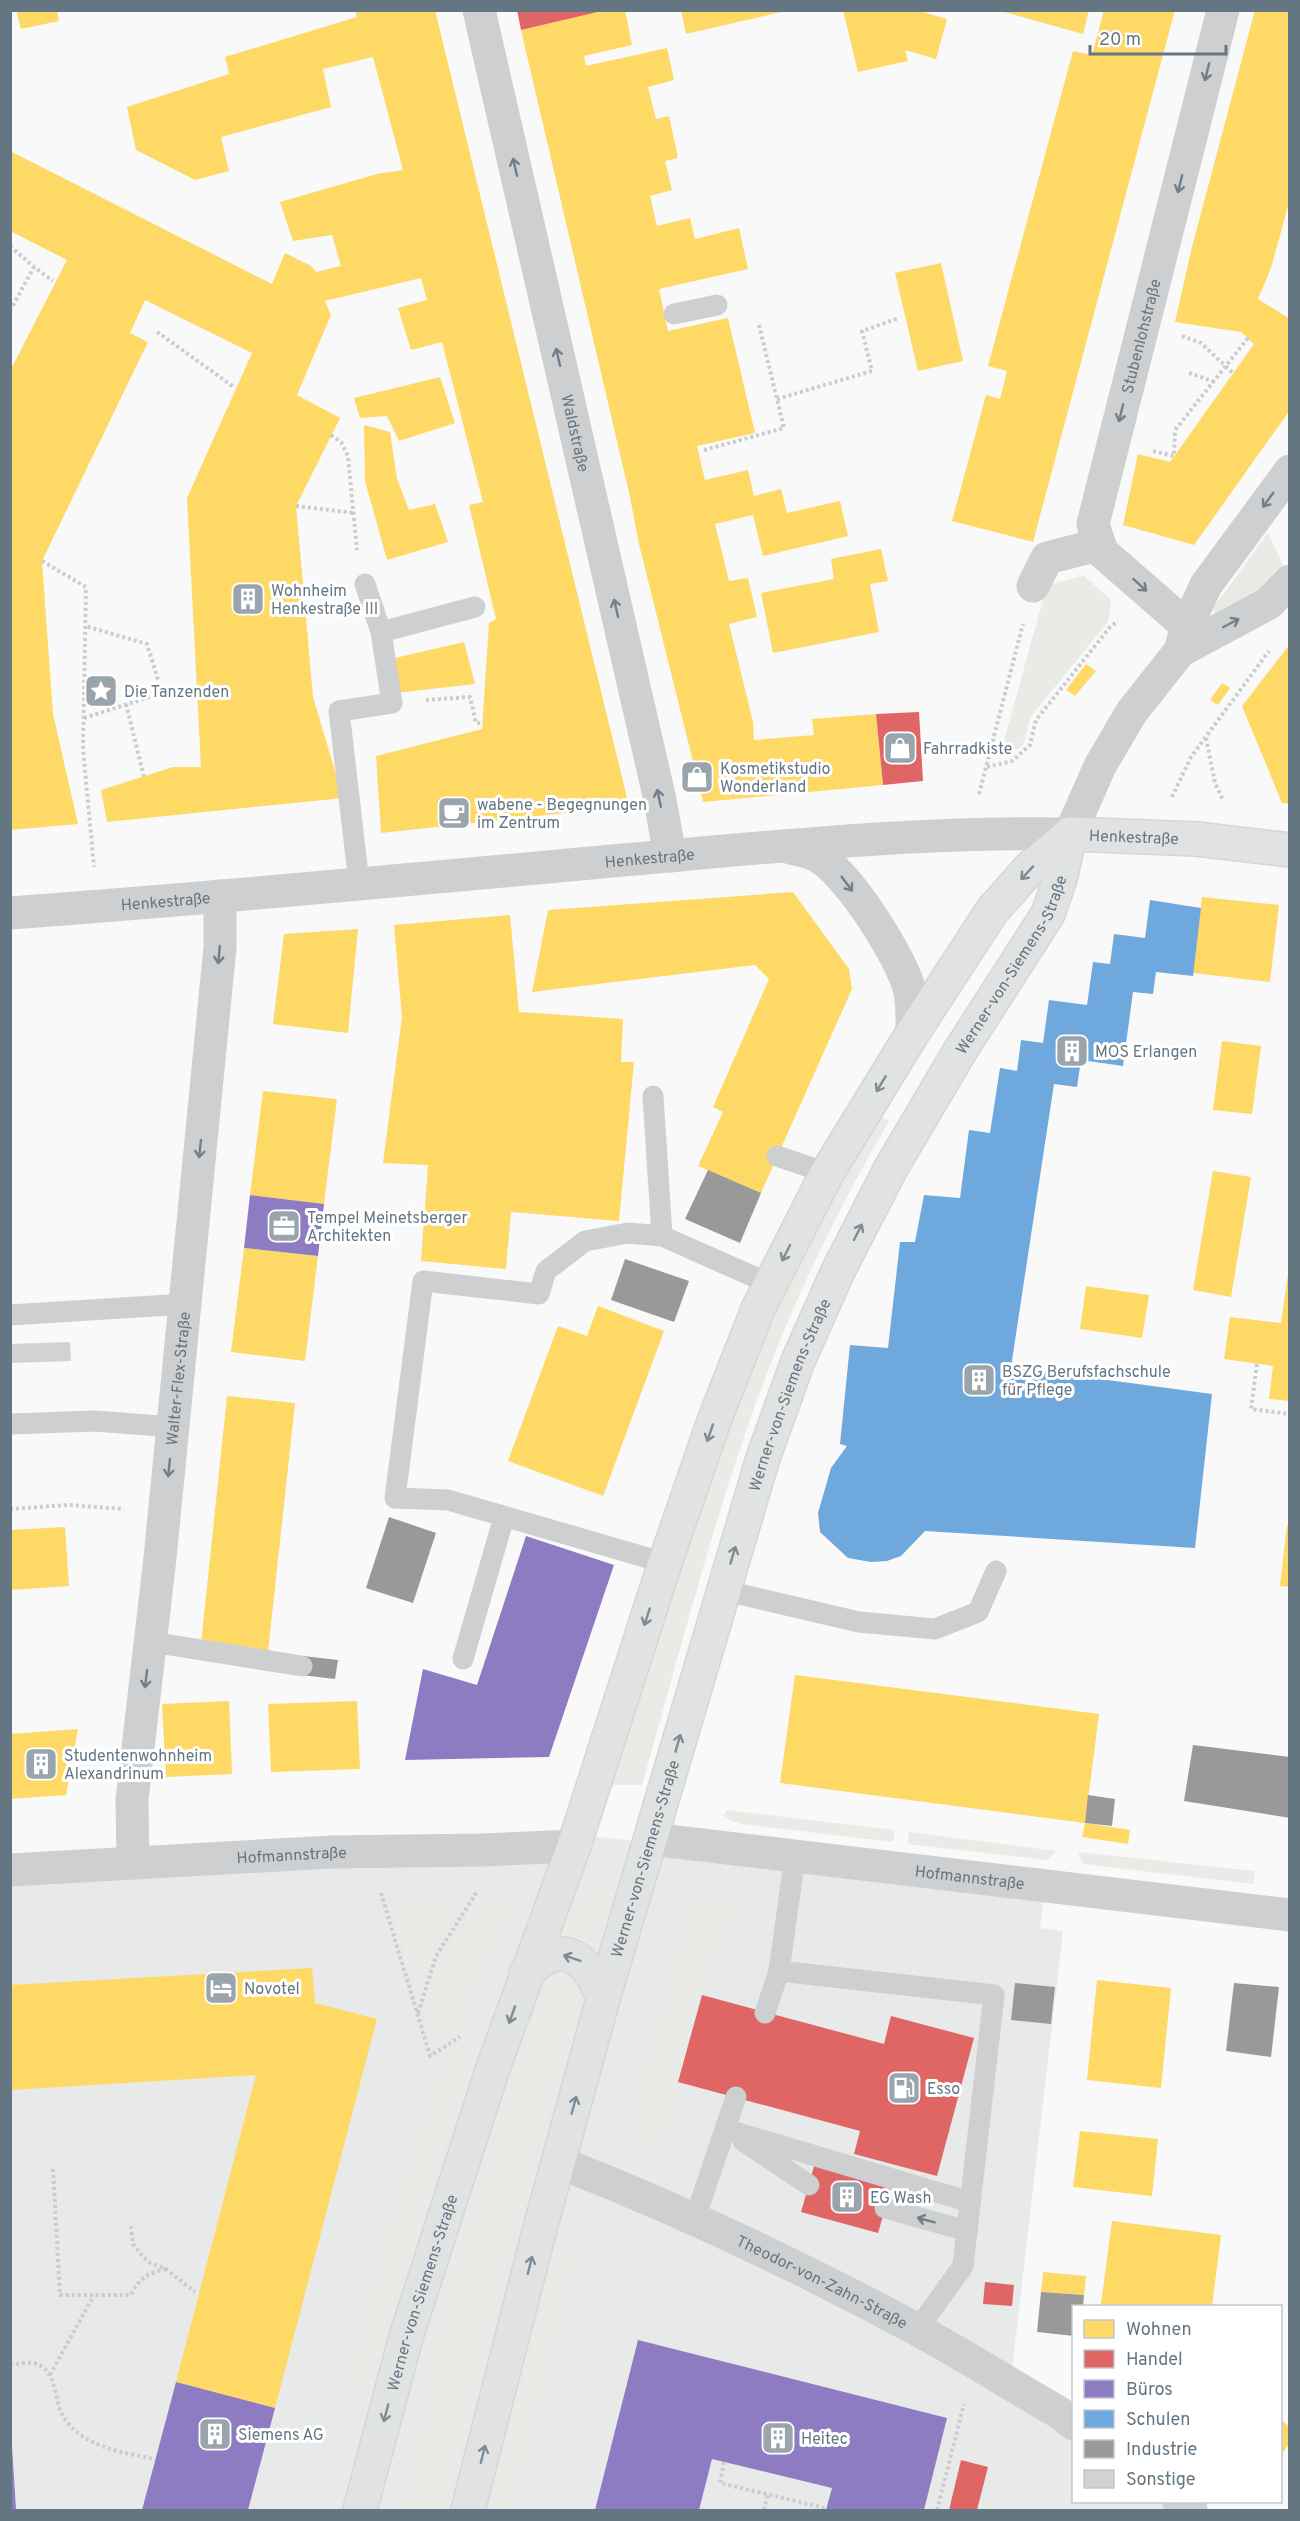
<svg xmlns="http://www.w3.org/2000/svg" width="1300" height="2521" viewBox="0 0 1300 2521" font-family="Overpass,sans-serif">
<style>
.built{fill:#e8e9e9}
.green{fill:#e8ebe6}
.homes{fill:#ffd966}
.shops{fill:#e06666}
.offices{fill:#8e7cc3}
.schools{fill:#6fa8dc}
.industry{fill:#999}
.building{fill:#d0d2d3}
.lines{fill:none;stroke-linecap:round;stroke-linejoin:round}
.secondary-casing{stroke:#d5d6d7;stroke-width:36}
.path{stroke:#cbcccd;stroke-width:4;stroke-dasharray:3 3;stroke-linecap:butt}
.service{stroke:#cecfd0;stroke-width:21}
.minor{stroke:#cecfd0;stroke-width:33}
.tertiary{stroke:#cecfd0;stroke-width:33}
.secondary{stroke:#e1e2e2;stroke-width:33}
.oneway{stroke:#707f8b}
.oneway2{stroke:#7e8c96}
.labels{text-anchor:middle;stroke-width:6;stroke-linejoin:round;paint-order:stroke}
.street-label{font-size:16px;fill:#657683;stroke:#fff}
.poi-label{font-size:16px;fill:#657683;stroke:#fff;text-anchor:start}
</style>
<rect width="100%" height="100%" fill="#f9f9f9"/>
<polygon class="built" points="571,1834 1045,1887 1040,1928 1063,1931 1011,2378 1073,2425 1074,2502 1175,2502 1187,2510 11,2510 11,1869"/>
<g class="green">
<polygon points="1268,533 1284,567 1269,586 1216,615 1213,608"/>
<polygon points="1084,576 1110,599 1111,604 1108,622 1031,716 1023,745 1018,749 1007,748 1005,745 1005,737 1047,585"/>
<path d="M877 1115 889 1121C830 1222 780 1329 743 1440 705 1553 675 1669 642 1785H606L673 1582 762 1335 805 1245Z"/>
<polygon points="727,1810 895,1830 893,1842 742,1824 731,1821 723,1815"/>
<polygon points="909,1832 1056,1851 1047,1860 908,1844"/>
<polygon points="1078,1852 1255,1871 1253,1884 1083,1864"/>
<polygon points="610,1893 593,1953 557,1942 572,1894"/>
<polygon points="444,1896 454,1902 456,1912 432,1949 424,1974 417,1979 413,1978 394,1914 396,1904 402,1899"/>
<path d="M717 1897 759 1904V1910L735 1912 724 1924 702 1995 661 2153 634 2139 631 2131 632 2119 685 1920C693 1905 699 1899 717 1897Z"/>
<path d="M494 1900H504L515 1905 488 1956 464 2019 457 2029 449 2034 438 2033C425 2016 436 1972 446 1954 451 1944 459 1937 465 1928 473 1917 480 1903 494 1900Z"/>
<path d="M560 1968 584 1983 516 2226 444 2510H406C425 2435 431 2358 450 2283L548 1971Z"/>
<polygon points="464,2046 475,2048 365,2392 346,2388 358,2350 397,2199 439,2070 452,2054"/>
<path d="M560 2237 565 2239C567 2252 573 2258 572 2273L511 2510H491Z"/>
</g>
<g class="homes">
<polygon points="16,10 57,10 59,21 21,29"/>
<polygon points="355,10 435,10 629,806 381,833 376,756 482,729 489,623 496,619 469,505 483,502 442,342 411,350 398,308 427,300 421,278 325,301 331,315 297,395 340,418 296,506 313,697 343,798 107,822 101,790 173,767 201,767 187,498 252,353 145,300 130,333 148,342 42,561 53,714 78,824 10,830 10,371 67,260 10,231 10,151 272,284 285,253 311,266 316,272 341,266 332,235 293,241 280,202 377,174 403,170 373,57 323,69 331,107 221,137 229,171 195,180 136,150 127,107 229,74 225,57 357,17"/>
<polygon points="606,10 625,10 632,45 584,56 586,66 667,48 674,80 648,87 656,119 669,116 678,158 665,161 672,190 650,196 657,226 690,218 695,239 739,228 748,269 659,289 668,331 728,318 755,433 697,446 705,480 748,470 754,496 781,489 787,513 840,501 848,536 763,556 753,515 715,524 729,581 748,578 757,617 729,624 753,722 754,740 814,735 812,719 876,714 883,785 703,802 639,544 630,497 521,30"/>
<polygon points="681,10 786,10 786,11 686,34"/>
<polygon points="843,10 916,10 947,19 936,59 905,50 908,61 858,72"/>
<polygon points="997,10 1089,10 1083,34"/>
<polygon points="1104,10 1175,10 1033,542 952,521 986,395 1000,399 1007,371 988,366 1073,51 1092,55"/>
<polygon points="1255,10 1290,10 1290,199 1271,268 1258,299 1290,319 1290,410 1194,545 1123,525 1138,454 1170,462 1254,344 1241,332 1175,322 1192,247"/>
<polygon points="941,263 963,361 918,371 895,273"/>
<polygon points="440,377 455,423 399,441 387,416 360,418 354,398"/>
<polygon points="364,425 390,432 397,479 409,510 435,504 448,542 387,560 365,481"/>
<polygon points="881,549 888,581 870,584 879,632 773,653 761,593 834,579 831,559"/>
<polygon points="464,642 475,684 395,693 395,658"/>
<polygon points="1290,644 1290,804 1282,803 1242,706"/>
<polygon points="1086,664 1096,671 1075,696 1066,690"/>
<polygon points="1222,683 1230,688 1218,705 1210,700"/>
<polygon points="793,892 849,969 852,989 761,1193 698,1166 723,1112 713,1107 769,979 755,965 532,992 548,910"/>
<polygon points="1202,897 1279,905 1270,982 1193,973"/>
<polygon points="510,915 519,1012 623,1019 621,1062 634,1062 619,1221 511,1212 506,1269 421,1261 428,1165 383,1163 402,1017 394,925"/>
<polygon points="358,929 348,1033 273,1024 284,934"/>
<polygon points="1222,1041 1261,1046 1252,1114 1213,1110"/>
<polygon points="263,1091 337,1099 324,1204 250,1195"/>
<polygon points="1213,1171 1251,1177 1231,1297 1193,1290"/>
<polygon points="244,1248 318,1256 305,1361 231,1352"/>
<polygon points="1288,1274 1290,1274 1290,1401 1269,1399 1273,1366 1224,1359 1230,1317 1281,1323"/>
<polygon points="1086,1286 1149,1295 1142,1338 1080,1329"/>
<polygon points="598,1306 664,1331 603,1496 508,1461 558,1326 587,1336"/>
<polygon points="227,1396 295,1403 268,1652 201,1644"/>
<polygon points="1287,1525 1290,1526 1290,1587 1280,1586"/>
<polygon points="65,1527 69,1586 10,1590 10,1530"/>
<polygon points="795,1675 1099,1714 1085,1823 780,1783"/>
<polygon points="229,1701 232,1774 166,1777 162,1704"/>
<polygon points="357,1701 360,1769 271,1772 268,1704"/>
<polygon points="78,1729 66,1795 10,1799 10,1734"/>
<polygon points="1085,1823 1130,1830 1128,1844 1082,1837"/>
<polygon points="312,1968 315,2003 377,2019 275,2408 176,2382 256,2075 10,2090 10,1985"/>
<polygon points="1097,1980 1171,1988 1161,2088 1087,2080"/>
<polygon points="1080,2131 1158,2139 1152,2196 1073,2187"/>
<polygon points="1112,2221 1221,2235 1212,2306 1123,2306 1101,2304"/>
<polygon points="1043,2272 1086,2276 1084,2295 1041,2292"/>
<polygon points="1281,2420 1290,2427 1290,2443 1281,2455"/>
</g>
<g class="shops">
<polygon points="517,10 602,10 602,11 521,30"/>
<polygon points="919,712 923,781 883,785 876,714"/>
<polygon points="702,1995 884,2044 891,2016 974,2038 937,2176 854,2154 860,2131 678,2082"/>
<polygon points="815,2163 892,2185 878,2233 801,2212"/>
<polygon points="985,2282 1014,2285 1012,2306 983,2304"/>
<polygon points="961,2460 988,2467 977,2510 949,2510"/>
</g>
<g class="offices">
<polygon points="250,1195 324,1204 318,1256 244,1248"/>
<polygon points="526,1536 614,1565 549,1757 405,1760 423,1669 477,1685"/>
<polygon points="638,2340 947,2418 924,2510 826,2510 832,2488 712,2459 699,2510 595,2510"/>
<polygon points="176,2382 275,2408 248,2510 142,2510"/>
<polygon points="10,2447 12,2447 16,2510 10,2510"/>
</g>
<polygon class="schools" points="1150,900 1201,908 1193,976 1156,972 1153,994 1133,992 1123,1066 1081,1060 1077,1087 1054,1084 1011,1367 1212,1394 1195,1548 925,1531 901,1556 887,1561 871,1562 848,1558 820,1532 818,1513 831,1468 847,1446 840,1444 850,1345 888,1348 900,1242 915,1242 924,1195 960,1198 969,1130 990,1133 1000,1068 1017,1071 1021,1040 1043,1043 1049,1000 1087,1005 1093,962 1110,964 1114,934 1145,938"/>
<g class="industry">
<polygon points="708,1170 761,1193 740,1243 685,1219"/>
<polygon points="625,1259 689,1281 674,1322 611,1300"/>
<polygon points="389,1517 436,1533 413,1603 366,1588"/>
<polygon points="303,1656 338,1660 335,1679 301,1675"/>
<polygon points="1193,1745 1290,1757 1290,1818 1184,1801"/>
<polygon points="1088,1795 1115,1799 1112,1826 1085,1823"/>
<polygon points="1015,1983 1055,1987 1051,2024 1011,2020"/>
<polygon points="1234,1983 1279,1987 1271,2057 1226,2051"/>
<polygon points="1041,2292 1084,2295 1083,2306 1074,2306 1074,2336 1037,2332"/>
</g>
<polygon class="building" points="70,1342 71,1361 10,1363 10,1344"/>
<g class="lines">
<g class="secondary-casing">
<g id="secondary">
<path id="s8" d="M1070 834 1197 839 1290 850"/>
<path d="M526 1974C562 1935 588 1958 603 1999"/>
<path id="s9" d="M360 2510 406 2337 493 2068 574 1846 665 1563 714 1421 758 1309 827 1173 912 1034 992 911 1030 868 1070 834"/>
<path id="s10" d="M468 2510 539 2232 603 1999 763 1458 798 1361 838 1271 891 1168 960 1051 1048 914 1060 879 1070 834"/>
</g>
</g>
<g class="path">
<polyline points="10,246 34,267 53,281"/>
<polyline points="10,311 34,267"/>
<polyline points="157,332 235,388"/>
<polyline points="1182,336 1201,343 1234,374"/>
<polyline points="1189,373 1215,382"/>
<polyline points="777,399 872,371 862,331 899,318"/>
<polyline points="331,435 341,442 348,456 357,550"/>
<polyline points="704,450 784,428 759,325"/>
<polyline points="1153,451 1174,456 1175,430 1248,338"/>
<polyline points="296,506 354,513"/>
<polyline points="42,561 86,587 83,748 94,867"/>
<polyline points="426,700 470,697 476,723 483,723"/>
<polyline points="126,704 144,777"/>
<polyline points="84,718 162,693 147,644 85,626"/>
<polyline points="1206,738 1215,783 1223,800"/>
<polyline points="987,767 1012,761 1030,745 1036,720 1111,626 1118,621"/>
<polyline points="979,794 1023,624"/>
<polyline points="1172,797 1191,757 1269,651"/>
<polyline points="1257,1364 1251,1409 1290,1414"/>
<polyline points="10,1509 68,1505 124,1509"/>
<polyline points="381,1893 430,2056 460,2037"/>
<polyline points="418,2013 436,1956 475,1895 475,1890"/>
<path d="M53 2169 60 2295H131C139 2278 148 2273 166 2269"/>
<polyline points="131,2226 133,2244 144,2258 150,2263 166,2269 195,2292"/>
<path d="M10 2365C17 2364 28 2362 34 2363 59 2370 53 2401 64 2418 83 2447 124 2453 155 2459"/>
<polyline points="50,2375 94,2295"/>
<polyline points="724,2462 720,2483 825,2508"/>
<polyline points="764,2510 768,2494"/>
<polyline points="937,2510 964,2404"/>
</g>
<g class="service">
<polyline points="674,314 717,305"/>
<polyline points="381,632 475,607"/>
<polyline points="359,883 339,711 392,703 381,632 365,584"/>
<polyline points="653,1096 662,1236"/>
<polyline points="777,1156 827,1173"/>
<polyline points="10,1315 185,1304"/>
<polyline points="10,1424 95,1421 173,1427"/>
<polyline points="665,1563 448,1500 395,1498 423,1281 539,1294 546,1271 585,1241 628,1233 662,1236 770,1284"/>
<polyline points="722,1590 859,1622 935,1629 978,1612 996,1571"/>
<polyline points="151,1642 302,1666"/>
<polyline points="463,1659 504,1517"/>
<polyline points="779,1971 994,1995 963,2266 917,2330"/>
<polyline points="765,2013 779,1971 795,1856"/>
<polyline points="725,2129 970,2202"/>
<polyline points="743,2141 809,2185"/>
<polyline points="885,2208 967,2231"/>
<polyline points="694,2221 736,2097"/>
</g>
<g class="minor">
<path id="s1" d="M479 10 660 800 670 856"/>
<polyline points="1033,586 1047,558 1098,545"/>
<path id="s2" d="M1187 626 1102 552 1093 524 1223 10"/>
<polyline points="1180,651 1269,603 1290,581"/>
<polyline points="1070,834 1100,766 1131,713 1180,651 1187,626 1206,585 1290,471"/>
<path id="s3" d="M651 1839 1290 1915"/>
<path id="s4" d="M133 1862 132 1800 160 1558 220 947V896"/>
<path id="s5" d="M10 1870 332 1852 481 1850 574 1846"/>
<path id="s6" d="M558 2162C681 2210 801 2267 916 2329 964 2355 1011 2385 1058 2412L1074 2424"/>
<polyline points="1179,2502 1191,2510"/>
</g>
<g class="tertiary">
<path d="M788 847C797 850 807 851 815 855 846 869 900 955 909 988 913 1003 912 1018 912 1034"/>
<path id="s7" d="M10 913C215 898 419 879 623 860 772 847 920 831 1070 834"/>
</g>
<use href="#secondary" class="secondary"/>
</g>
<defs><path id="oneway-shaft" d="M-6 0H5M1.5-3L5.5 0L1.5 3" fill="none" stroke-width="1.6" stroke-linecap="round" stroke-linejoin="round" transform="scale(1.5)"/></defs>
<g class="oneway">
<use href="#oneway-shaft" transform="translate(1207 72) rotate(104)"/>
<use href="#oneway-shaft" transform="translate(515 167) rotate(-103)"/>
<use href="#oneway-shaft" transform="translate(1180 184) rotate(104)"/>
<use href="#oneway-shaft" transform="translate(558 357) rotate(-103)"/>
<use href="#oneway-shaft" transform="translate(1121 413) rotate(104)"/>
<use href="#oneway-shaft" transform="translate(1268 500) rotate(126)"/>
<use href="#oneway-shaft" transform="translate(1140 585) rotate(42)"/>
<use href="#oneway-shaft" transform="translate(616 608) rotate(-103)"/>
<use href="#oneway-shaft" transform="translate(1231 623) rotate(-28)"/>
<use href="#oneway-shaft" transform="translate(659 798) rotate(-102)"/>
<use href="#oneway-shaft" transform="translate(847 884) rotate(53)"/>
<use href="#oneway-shaft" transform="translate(219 955) rotate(95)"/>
<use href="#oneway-shaft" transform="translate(200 1149) rotate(96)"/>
<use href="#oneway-shaft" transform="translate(169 1468) rotate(96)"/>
<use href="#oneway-shaft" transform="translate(146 1679) rotate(97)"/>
<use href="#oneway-shaft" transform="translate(926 2220) rotate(-165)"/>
</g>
<g class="oneway2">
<use href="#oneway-shaft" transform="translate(1027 873) rotate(133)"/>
<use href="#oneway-shaft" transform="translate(881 1084) rotate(121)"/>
<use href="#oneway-shaft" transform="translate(858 1232) rotate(-63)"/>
<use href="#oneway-shaft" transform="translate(786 1253) rotate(117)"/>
<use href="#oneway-shaft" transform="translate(710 1433) rotate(109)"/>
<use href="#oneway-shaft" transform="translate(733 1555) rotate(-73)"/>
<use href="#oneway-shaft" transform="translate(647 1617) rotate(108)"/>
<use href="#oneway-shaft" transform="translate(678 1743) rotate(-74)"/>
<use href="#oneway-shaft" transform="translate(572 1958) rotate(-161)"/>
<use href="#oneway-shaft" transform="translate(512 2015) rotate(109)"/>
<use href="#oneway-shaft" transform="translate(574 2105) rotate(-75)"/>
<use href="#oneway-shaft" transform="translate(530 2265) rotate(-76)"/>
<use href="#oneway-shaft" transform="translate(386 2413) rotate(105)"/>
<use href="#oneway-shaft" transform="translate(483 2454) rotate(-76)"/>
</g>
<defs>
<g id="building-square" transform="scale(1.725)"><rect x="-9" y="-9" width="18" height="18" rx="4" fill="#99a4ac" stroke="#fff"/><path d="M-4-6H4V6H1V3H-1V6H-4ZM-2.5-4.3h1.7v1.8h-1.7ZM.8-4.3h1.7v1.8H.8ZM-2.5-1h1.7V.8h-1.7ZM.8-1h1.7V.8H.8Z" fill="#fff"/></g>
<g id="sight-square" transform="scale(1.725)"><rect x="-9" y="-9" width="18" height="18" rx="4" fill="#99a4ac" stroke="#fff"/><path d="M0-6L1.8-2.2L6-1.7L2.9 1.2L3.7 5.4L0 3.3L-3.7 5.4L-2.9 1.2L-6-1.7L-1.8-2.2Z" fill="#fff"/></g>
<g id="shop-square" transform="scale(1.725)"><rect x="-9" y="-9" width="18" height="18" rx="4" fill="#99a4ac" stroke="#fff"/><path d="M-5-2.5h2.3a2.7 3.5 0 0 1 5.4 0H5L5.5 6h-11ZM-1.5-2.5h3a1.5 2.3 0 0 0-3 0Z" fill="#fff"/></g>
<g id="cafe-square" transform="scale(1.725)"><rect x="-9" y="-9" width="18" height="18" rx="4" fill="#99a4ac" stroke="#fff"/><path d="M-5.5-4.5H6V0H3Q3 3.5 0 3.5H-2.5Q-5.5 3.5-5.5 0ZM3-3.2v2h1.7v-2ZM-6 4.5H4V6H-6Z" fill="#fff"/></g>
<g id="office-square" transform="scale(1.725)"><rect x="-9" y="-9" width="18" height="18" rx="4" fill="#99a4ac" stroke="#fff"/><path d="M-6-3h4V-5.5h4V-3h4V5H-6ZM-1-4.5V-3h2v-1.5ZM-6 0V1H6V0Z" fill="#fff"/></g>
<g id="hotel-square" transform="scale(1.725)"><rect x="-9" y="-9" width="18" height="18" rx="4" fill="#99a4ac" stroke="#fff"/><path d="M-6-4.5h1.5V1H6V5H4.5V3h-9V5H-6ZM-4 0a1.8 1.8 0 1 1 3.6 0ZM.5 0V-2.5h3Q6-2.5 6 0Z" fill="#fff"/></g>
<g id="fuel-square" transform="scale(1.725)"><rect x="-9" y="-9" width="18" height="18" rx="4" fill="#99a4ac" stroke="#fff"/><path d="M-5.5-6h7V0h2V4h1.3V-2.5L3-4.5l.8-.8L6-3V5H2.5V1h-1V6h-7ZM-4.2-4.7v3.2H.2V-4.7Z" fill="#fff"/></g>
</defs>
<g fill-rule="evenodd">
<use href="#building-square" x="248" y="599"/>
<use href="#sight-square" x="101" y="691"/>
<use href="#shop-square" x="900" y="748"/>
<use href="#shop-square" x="697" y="777"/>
<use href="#cafe-square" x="454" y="813"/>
<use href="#building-square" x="1072" y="1051"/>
<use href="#office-square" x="284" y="1226"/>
<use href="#building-square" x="979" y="1380"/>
<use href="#building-square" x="41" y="1764"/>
<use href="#hotel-square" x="221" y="1988"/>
<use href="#fuel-square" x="904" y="2088"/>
<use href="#building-square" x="847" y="2197"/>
<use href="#building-square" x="215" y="2434"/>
<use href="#building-square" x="778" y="2438"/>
</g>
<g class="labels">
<g class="street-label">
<text dy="6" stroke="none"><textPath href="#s2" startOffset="336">Stubenlohstraße</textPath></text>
<text dy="6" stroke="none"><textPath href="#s1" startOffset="434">Waldstraße</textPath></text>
<text dy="6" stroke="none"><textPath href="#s8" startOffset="64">Henkestraße</textPath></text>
<text dy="6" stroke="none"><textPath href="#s7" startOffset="642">Henkestraße</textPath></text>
<text dy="6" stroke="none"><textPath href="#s7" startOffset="156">Henkestraße</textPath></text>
<text dy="6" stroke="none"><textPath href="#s10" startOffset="1647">Werner-von-Siemens-Straße</textPath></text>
<text dy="6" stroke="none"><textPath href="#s4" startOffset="486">Walter-Flex-Straße</textPath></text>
<text dy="6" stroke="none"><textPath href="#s10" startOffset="1161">Werner-von-Siemens-Straße</textPath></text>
<text dy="6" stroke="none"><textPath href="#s5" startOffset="282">Hofmannstraße</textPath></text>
<text dy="6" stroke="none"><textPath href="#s10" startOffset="675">Werner-von-Siemens-Straße</textPath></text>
<text dy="6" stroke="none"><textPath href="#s3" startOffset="321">Hofmannstraße</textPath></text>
<text dy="6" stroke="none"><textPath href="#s6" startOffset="290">Theodor-von-Zahn-Straße</textPath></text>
<text dy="6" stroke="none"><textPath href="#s9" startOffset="226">Werner-von-Siemens-Straße</textPath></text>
</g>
<g class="poi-label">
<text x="271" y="596">Wohnheim<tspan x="271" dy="18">Henkestraße III</tspan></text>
<text x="124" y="697">Die Tanzenden</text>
<text x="923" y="754">Fahrradkiste</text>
<text x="720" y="774">Kosmetikstudio<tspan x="720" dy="18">Wonderland</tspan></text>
<text x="477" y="810">wabene - Begegnungen<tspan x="477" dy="18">im Zentrum</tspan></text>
<text x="1095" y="1057">MOS Erlangen</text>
<text x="307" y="1223">Tempel Meinetsberger<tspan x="307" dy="18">Architekten</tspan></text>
<text x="1002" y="1377">BSZG Berufsfachschule<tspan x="1002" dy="18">für Pflege</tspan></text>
<text x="64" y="1761">Studentenwohnheim<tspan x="64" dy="18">Alexandrinum</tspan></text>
<text x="244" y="1994">Novotel</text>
<text x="927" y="2094">Esso</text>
<text x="870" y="2203">EG Wash</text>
<text x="238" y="2440">Siemens AG</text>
<text x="801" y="2444">Heitec</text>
</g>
</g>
<rect width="1300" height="2521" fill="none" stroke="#657683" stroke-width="24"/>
<rect x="1072" y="2305" width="210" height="198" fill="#ffffff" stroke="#c1c8cd" stroke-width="1.5"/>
<rect x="1084" y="2320" width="30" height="18" fill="#ffd966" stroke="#c1c8cd" stroke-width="1.5"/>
<text x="1126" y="2335" font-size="18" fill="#657683">Wohnen</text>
<rect x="1084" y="2350" width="30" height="18" fill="#e06666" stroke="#c1c8cd" stroke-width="1.5"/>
<text x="1126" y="2365" font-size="18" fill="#657683">Handel</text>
<rect x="1084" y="2380" width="30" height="18" fill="#8e7cc3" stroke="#c1c8cd" stroke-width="1.5"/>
<text x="1126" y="2395" font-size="18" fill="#657683">Büros</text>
<rect x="1084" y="2410" width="30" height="18" fill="#6fa8dc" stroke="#c1c8cd" stroke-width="1.5"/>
<text x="1126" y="2425" font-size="18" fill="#657683">Schulen</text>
<rect x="1084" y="2440" width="30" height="18" fill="#999999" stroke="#c1c8cd" stroke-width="1.5"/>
<text x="1126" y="2455" font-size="18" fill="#657683">Industrie</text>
<rect x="1084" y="2470" width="30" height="18" fill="#d0d2d3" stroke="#c1c8cd" stroke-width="1.5"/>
<text x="1126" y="2485" font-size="18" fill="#657683">Sonstige</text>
<path d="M1090 45v9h136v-9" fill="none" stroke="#657683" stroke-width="3"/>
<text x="1099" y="45" font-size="18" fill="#657683" stroke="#ffffff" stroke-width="4.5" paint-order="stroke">20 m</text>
</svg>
